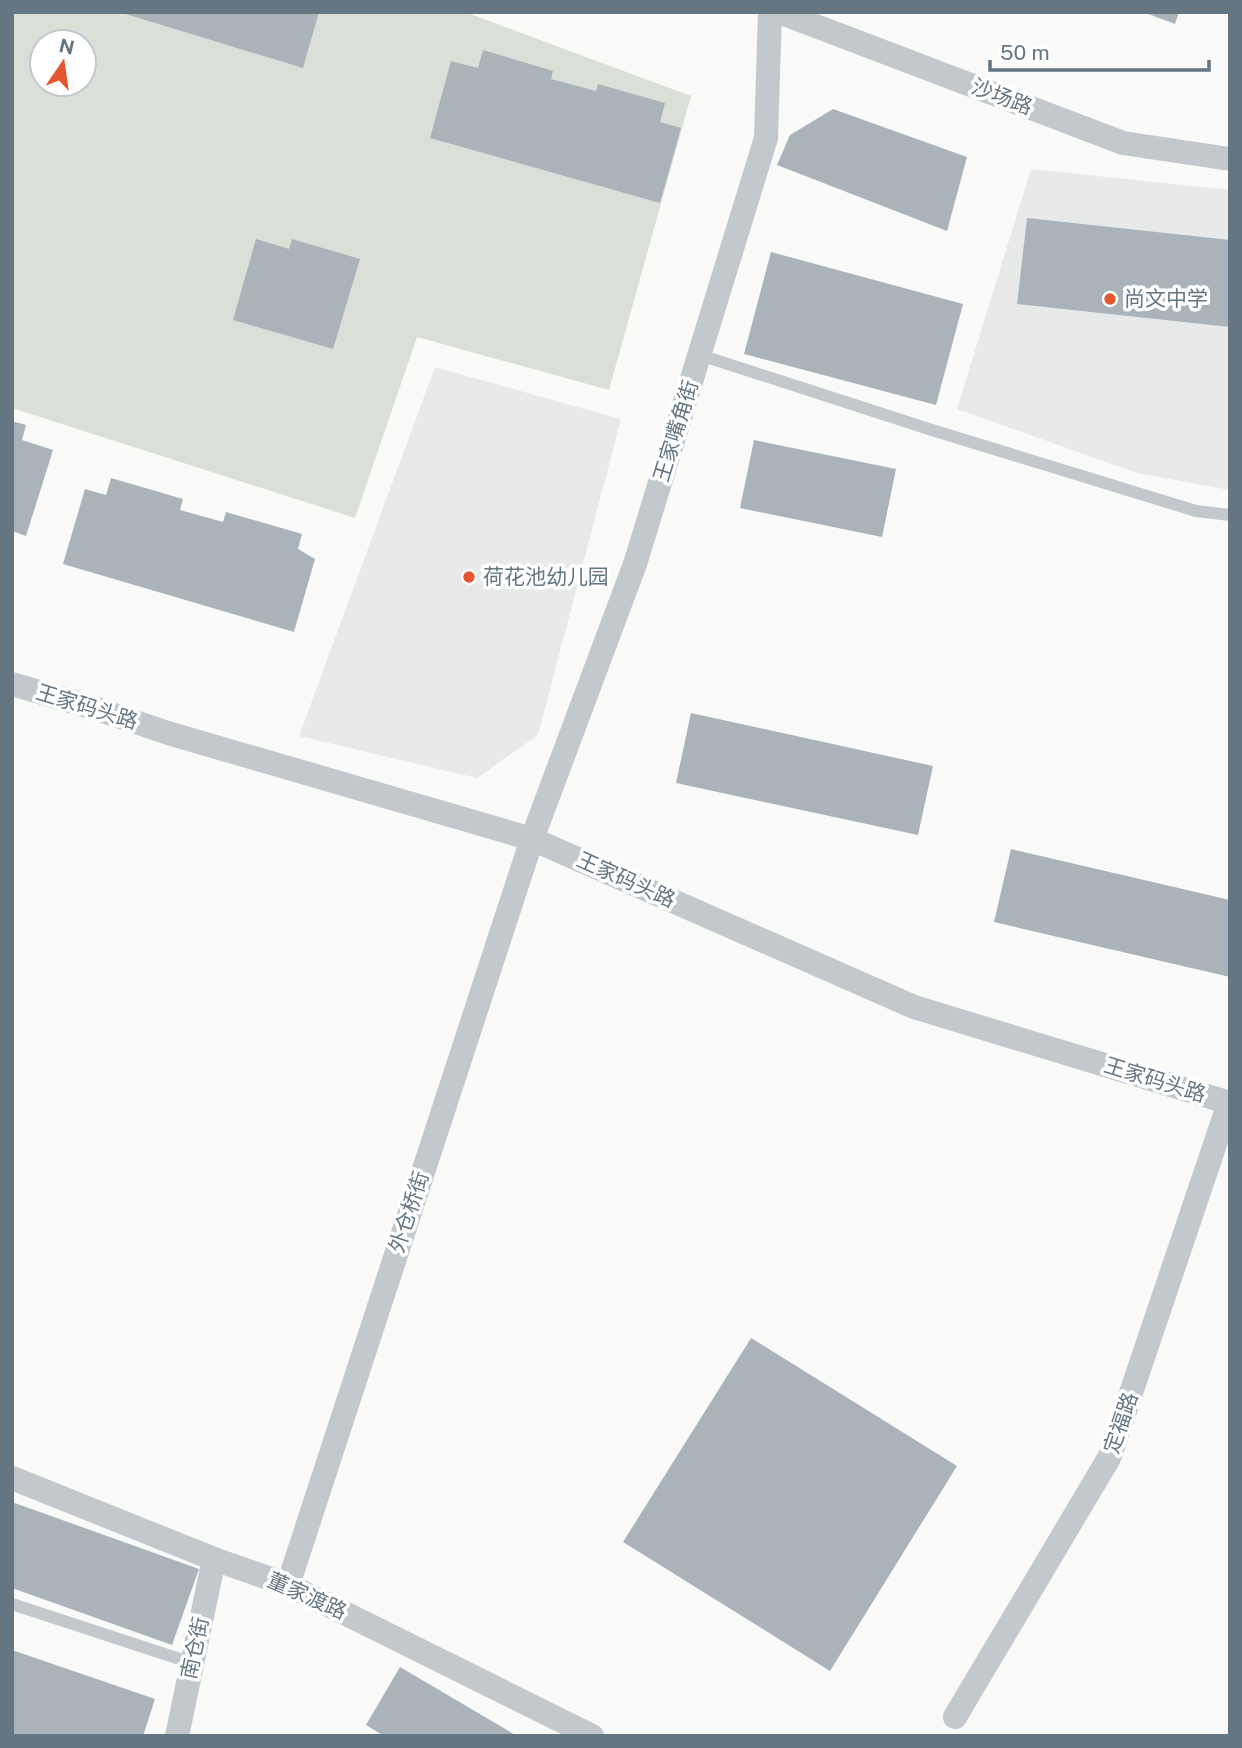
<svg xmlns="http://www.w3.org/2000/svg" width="1242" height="1748" viewBox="0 0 1242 1748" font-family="'Public Sans','Noto Sans SC',sans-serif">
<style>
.built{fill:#e8e9e9}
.green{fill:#dadfd7;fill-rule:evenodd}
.building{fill:#aab3b9}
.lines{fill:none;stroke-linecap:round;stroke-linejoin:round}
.service{stroke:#c3c8cc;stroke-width:12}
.minor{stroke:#c3c8cc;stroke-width:24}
.poi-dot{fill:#e4572e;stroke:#fff;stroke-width:2.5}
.labels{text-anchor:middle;stroke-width:7;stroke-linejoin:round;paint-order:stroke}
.street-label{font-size:21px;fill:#657683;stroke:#fff}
.poi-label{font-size:21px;fill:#657683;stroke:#fff;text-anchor:start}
</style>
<rect width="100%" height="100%" fill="#fafaf8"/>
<g class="built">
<polygon points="1031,169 1230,190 1230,490 1137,473 957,409"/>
<polygon points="435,367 621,419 538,735 477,778 299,736"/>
</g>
<path class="green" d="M12 12H465L691 96 609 390 417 337 355 518 12 408ZM42 42H84V84H42Z"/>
<g class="building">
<polygon points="119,12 319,12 303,68"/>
<polygon points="1143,12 1179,12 1175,24"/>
<polygon points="483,50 553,71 551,79 596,91 598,84 665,103 660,122 681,128 660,203 430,138 451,61 478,68"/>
<polygon points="833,109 967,157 947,231 777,165 790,135"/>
<polygon points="1027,218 1230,240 1230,327 1017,304"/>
<polygon points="256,239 289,249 292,239 360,259 333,349 233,320"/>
<polygon points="771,252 963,304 936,405 744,354"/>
<polygon points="12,421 26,425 22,440 53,450 26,536 12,531"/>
<polygon points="754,440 896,469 882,537 740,508"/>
<polygon points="111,478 183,499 180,510 223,522 226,512 302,534 298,549 315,559 294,632 63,564 85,489 106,495"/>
<polygon points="691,713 933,766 918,835 676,783"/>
<polygon points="1011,849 1230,900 1230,977 994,922"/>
<polygon points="751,1338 957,1466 830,1671 623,1542"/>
<polygon points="12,1502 199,1569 172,1645 12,1588"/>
<polygon points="12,1650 155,1699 143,1736 12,1736"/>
<polygon points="400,1667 517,1736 384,1736 366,1725"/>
</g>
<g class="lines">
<g class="service">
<polyline points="700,355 932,430 1196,511 1230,515"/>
<polyline points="12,1604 192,1663"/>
</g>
<g class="minor">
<polyline points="779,12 1123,143 1230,159"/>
<polyline points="12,684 97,709 168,733 532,839 914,1007 1230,1103"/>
<polyline points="12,1478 214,1559 288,1585 592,1736"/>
<polyline points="288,1585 532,839 635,564 766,138 770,12"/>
<polyline points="955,1717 1109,1458 1229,1103"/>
<polyline points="177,1736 214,1559"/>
</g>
</g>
<g class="poi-dot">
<circle cx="1110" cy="299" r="7"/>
<circle cx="469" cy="577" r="7"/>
</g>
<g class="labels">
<g class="street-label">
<text transform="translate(1002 97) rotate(21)" y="7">沙场路</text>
<text transform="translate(676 431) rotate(-73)" y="7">王家嘴角街</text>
<text transform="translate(87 707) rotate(17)" y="7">王家码头路</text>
<text transform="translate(626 880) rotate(24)" y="7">王家码头路</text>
<text transform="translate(1155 1080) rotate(17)" y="7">王家码头路</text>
<text transform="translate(409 1212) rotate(-72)" y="7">外仓桥街</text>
<text transform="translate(1121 1423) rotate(-71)" y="7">定福路</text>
<text transform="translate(307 1596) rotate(24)" y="7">董家渡路</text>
<text transform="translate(195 1648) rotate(-78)" y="7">南仓街</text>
</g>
<g class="poi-label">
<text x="1124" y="306">尚文中学</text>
<text x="483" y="584">荷花池幼儿园</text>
</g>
</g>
<rect width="1242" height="1748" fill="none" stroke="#657683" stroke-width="28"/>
<g transform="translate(63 63) rotate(13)"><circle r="33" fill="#ffffff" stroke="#c1c8cd" stroke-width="2"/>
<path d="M0-5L12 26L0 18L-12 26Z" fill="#e4572e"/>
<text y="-10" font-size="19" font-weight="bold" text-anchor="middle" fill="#657683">N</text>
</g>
<path d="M990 60v10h219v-10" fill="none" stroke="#657683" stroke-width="3.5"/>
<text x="1000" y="60" font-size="21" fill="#657683" stroke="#ffffff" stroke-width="5" paint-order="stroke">50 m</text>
</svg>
